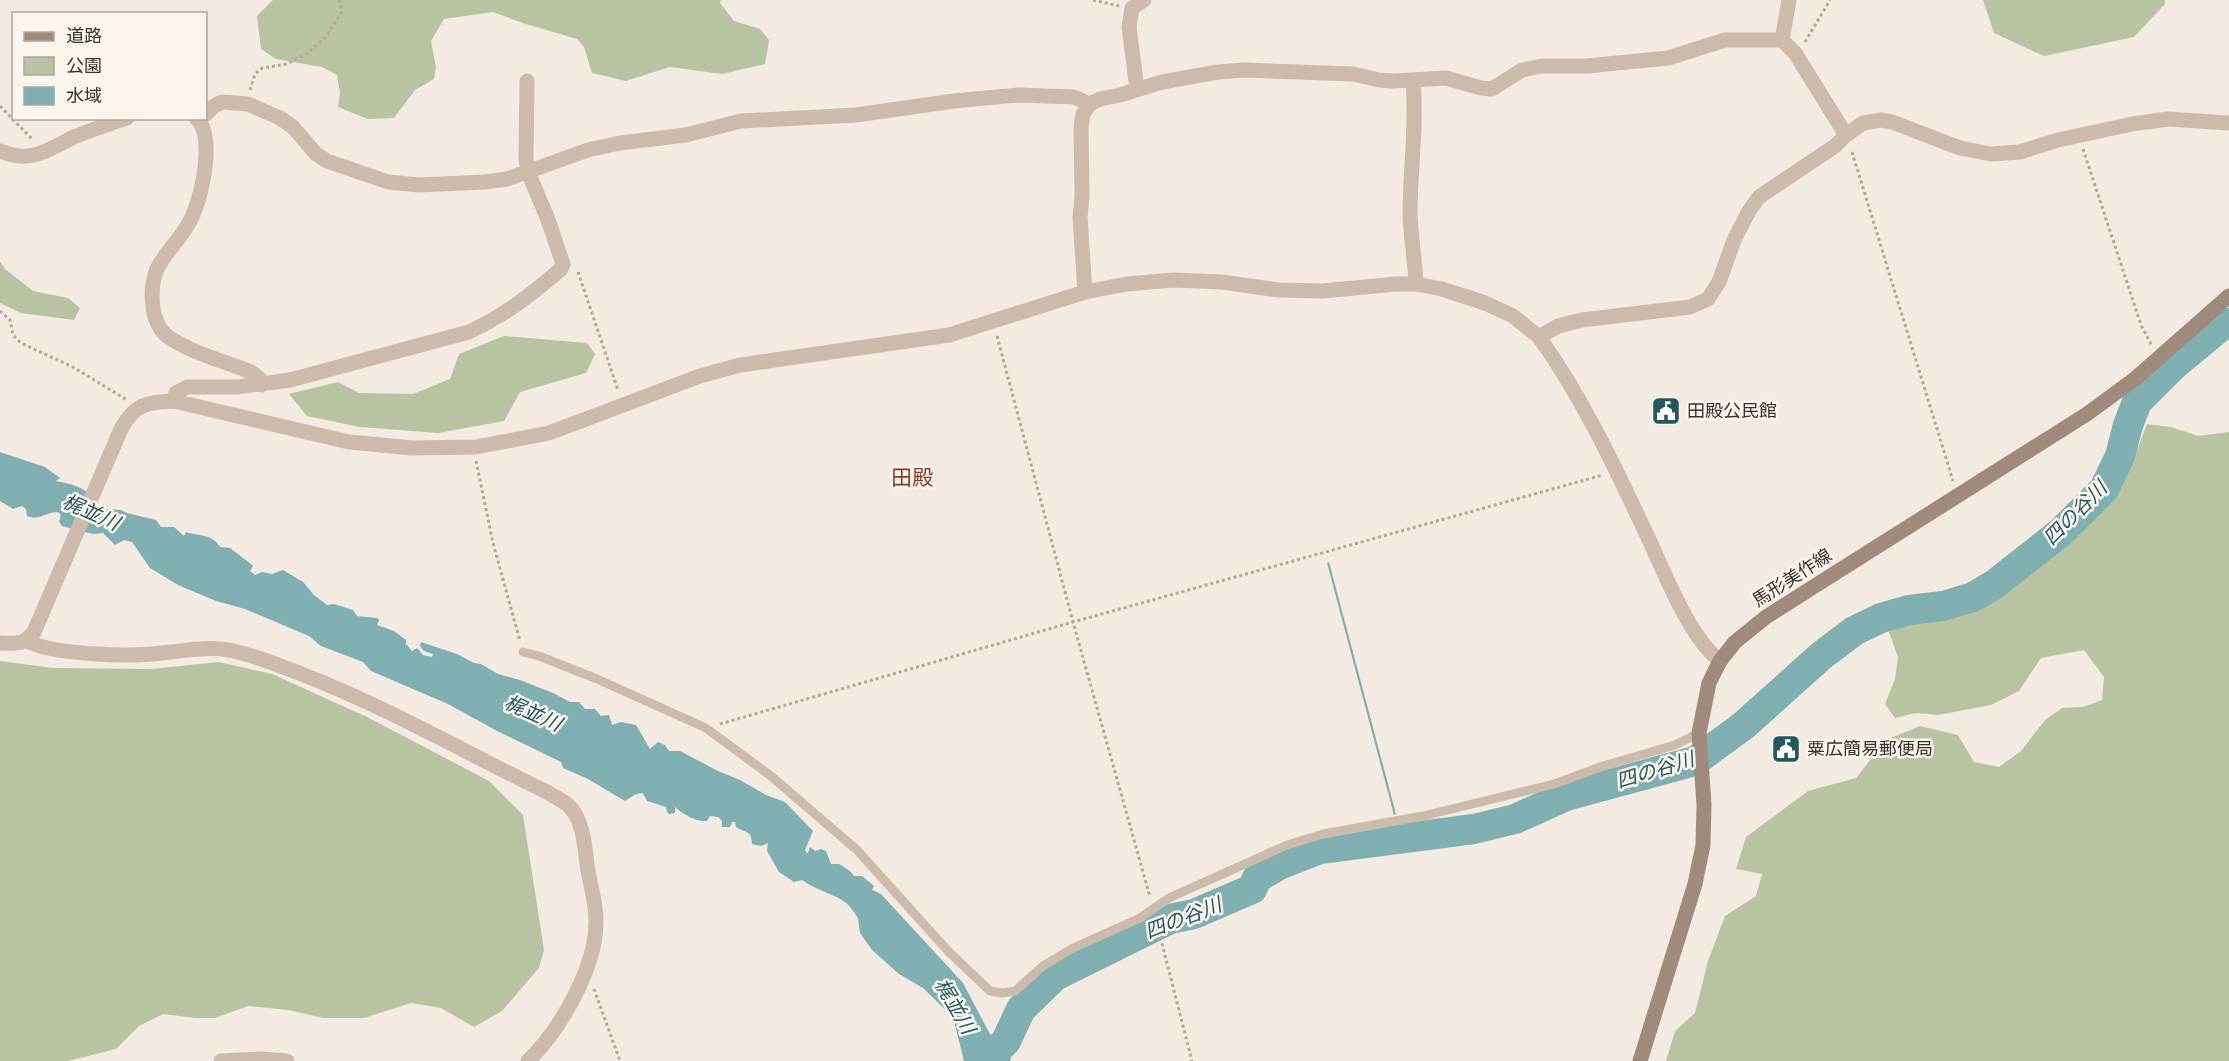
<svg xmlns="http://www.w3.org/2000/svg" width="2229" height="1061" viewBox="0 0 2229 1061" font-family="Lato,'Noto Sans JP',sans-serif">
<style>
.green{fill:#b8c3a1}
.water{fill:#80afb1}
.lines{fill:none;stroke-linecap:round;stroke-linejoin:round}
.river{stroke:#80afb1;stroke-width:30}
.path{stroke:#b8a597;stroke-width:3;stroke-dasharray:3 3;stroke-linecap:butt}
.service{stroke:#ccbbad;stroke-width:9}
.minor{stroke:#ccbbad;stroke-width:15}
.secondary{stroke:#a08a7e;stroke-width:15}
.labels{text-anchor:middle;stroke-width:5;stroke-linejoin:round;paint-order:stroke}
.poi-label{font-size:18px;fill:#3b302b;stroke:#fbf5ee;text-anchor:start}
.street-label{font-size:18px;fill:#3b302b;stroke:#fbf5ee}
.water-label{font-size:20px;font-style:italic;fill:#21595c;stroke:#fbf5ee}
.quarter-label{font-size:21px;fill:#893b25;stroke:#fbf5ee}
</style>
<rect width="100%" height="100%" fill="#f3ebe1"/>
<g class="green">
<polygon points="273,0 721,0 720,3 734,21 760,29 769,40 765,64 722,74 670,67 626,81 592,73 584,47 577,39 526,24 493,12 444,19 431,41 436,67 434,79 415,90 394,118 368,119 338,107 340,93 337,75 322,67 276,59 261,49 257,16"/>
<polygon points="1983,0 2165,0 2165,4 2134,37 2044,56 1994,33"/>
<polygon points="0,262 5,269 33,291 68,298 80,308 74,320 21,313 0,303"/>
<polygon points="504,336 587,343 595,354 586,373 520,392 504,421 438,433 360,427 307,416 289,394 338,382 359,393 413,394 450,379 459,354"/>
<polygon points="2147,424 2171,427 2198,436 2229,432 2229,1061 1666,1061 1675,1031 1695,1013 1708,961 1725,916 1756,896 1762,874 1736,869 1746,837 1808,791 1856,778 1886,740 1920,726 1958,735 1974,762 1999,767 2021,751 2045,720 2062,708 2083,707 2102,700 2104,677 2084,650 2041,658 2019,691 1991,705 1938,715 1916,713 1895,718 1885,704 1895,679 1898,657 1889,632 1904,619 1954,610 1990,594 2056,542 2100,506 2132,463"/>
<polygon points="0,661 53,668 152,669 219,662 272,674 367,717 489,781 523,815 544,950 539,968 502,1011 474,1027 441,1008 411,1003 364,1018 324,1018 288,1010 248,1006 215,1018 196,1018 163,1014 139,1026 116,1049 68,1061 0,1061"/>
</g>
<g class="water">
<path d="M0 452 45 467 60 478 56 481C69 484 82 485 91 497 95 503 96 508 102 512L108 509 121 510 127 513 156 520 161 527H174L184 536 186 532C198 536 213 534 220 547L230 548 251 564 253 566 250 571 255 575 262 572 272 574 283 570 303 582 314 595 327 605 334 604 353 610 357 616 377 618 379 620 377 625 394 631 406 640V644L412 651 417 648 423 655 432 657 433 654 424 651 420 646 421 642 457 654 474 663 481 664 498 674 520 680 553 693 570 702H579L585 709H595L601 716 609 715 612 725 621 722 636 725 650 749 658 742 665 745 669 751H680L718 771 740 780 766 795 785 802 813 831 805 850 807 853H808L810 847 815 851 821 849 826 851 831 864H839L850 871 854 876H862L874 886 872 890 881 894 963 983 990 1034 994 1038 1000 1037 1008 1051 1011 1061H964L953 1017 923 988 899 974 872 950 860 933 858 918C854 912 848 903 842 900 828 892 816 890 802 880L794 882 779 872 767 851 768 843 761 846 752 844C752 830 745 833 736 827L735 822H732L730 827H722V821L718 817 710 816 707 821C695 822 683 814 675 807V813L669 814 667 812 666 807 647 801 643 793 636 794 625 801 588 779 563 768 561 762 557 760 497 731 448 704 371 671 363 662 321 646 309 636 245 609 216 601 178 585 150 568 132 542 124 540 115 545 103 533 93 534 62 526 59 522 61 515 58 512C46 512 39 521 27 516L26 509 22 506 13 509 0 501Z"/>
<polygon points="1329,562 1396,814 1394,815 1327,563"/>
</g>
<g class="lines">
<polyline class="river" points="986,1061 1006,1041 1021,1009 1055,976 1170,919 1194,914 1252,889 1257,878 1279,865 1320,849 1474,829 1515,819 1566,796 1695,761 1743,726 1821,656 1854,631 1881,618 1909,610 1943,606 1973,597 1995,584 2061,532 2104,489 2120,456 2128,425 2137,402 2173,366 2220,327 2229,323"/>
<g class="path">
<polyline points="1093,0 1119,6"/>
<polyline points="1805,42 1830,0"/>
<polyline points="250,90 255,74 262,68 287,64 308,53 327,35 341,13 340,0"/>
<polyline points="0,106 32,139"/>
<polyline points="2083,149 2141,325 2151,344"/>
<polyline points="1852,152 1953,481"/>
<polyline points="578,272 618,390"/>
<polyline points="0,311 10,320 13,335 21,343 73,367 127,400"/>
<polyline points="997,336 1073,622 1150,897"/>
<polyline points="476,461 493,543 520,641"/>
<polyline points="720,724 1073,622 1603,475"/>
<polyline points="1156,920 1192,1061"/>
<polyline points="594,989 620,1061"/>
</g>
<polyline class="service" points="523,652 539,656 597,679 706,728 771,776 857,850 948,951 990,991 1003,993 1015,991 1043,966 1073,948 1140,918 1169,898 1287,845 1323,834 1423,816 1554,784 1603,766 1675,745 1699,733"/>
<g class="minor">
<polyline points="1789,0 1782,40 1795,53 1846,135"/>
<path d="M1413 81C1417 126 1410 170 1410 215 1411 238 1415 261 1416 284"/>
<polyline points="1137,89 1129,27 1132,8 1144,0"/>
<polyline points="206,114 214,106 222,102 248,104 280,118 293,127 316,154 327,161 388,182 419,185 485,182 507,179 588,150 620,143 686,135 741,121 856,115 954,101 1019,95 1074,97 1090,104"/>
<path d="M196 118C216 134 202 198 191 219 173 255 147 259 153 308 154 317 159 330 167 336 189 352 226 362 251 372L259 378 261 385"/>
<path d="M0 151C31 164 47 150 74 137 91 130 109 124 127 118"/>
<polyline points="1085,292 1080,218 1082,196 1081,127 1083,114 1090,104 1100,99 1120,95 1162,82 1218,72 1245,70 1353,74 1379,80 1393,81 1446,78 1481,88 1492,89 1522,70 1542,66 1587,66 1668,58 1725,40 1782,40"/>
<path d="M174 401 176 393 187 387H237L290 380 469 332C504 316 532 294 561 269L563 264 547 217 528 172 526 159 527 81"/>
<path d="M27 641C53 655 131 657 161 653 184 651 207 646 229 650 253 655 276 664 299 673 385 706 466 753 549 793 555 797 563 801 568 805 583 818 585 847 587 865 590 884 597 905 596 924 595 969 560 1030 528 1061"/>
<path d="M0 643C16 643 23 646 34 632L121 429C135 404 146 402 174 401L349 442 412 448 476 447 549 433 700 376 740 365 949 335 1085 292 1127 284 1173 280 1222 282 1278 290 1323 291 1396 284H1416L1442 289 1485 303 1513 316 1539 337"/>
<path d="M1720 661C1687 635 1664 570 1645 531 1614 465 1582 397 1539 337L1558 326 1582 320 1690 307 1708 299 1719 282 1734 240 1749 211 1759 197 1835 146 1846 135 1863 123 1881 120 1892 122 1960 148 1991 154 2020 152 2058 140 2132 124 2168 119 2229 123"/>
<polyline points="221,1061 260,1059 287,1061"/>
</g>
<polyline class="secondary" points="1640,1061 1695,884 1703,845 1704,804 1699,733 1709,683 1720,661 1735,642 1766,617 1810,589 2087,414 2136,378 2229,296"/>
</g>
<defs>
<g id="civic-square" transform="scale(1.5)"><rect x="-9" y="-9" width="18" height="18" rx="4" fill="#21595c" stroke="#fbf5ee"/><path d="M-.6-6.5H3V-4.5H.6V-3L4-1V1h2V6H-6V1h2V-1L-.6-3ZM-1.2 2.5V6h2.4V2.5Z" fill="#fff"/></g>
</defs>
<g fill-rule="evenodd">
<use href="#civic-square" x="1666" y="411"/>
<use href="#civic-square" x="1786" y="749"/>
</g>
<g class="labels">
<g class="poi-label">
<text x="1687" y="417">田殿公民館</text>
<text x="1807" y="755">粟広簡易郵便局</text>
</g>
<g class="street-label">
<text transform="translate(1792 578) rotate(-33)" y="6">馬形美作線</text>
</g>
<g class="water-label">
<text transform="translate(91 512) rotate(24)" y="7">梶並川</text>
<text transform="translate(2075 513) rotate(-45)" y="7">四の谷川</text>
<text transform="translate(533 713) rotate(24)" y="7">梶並川</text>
<text transform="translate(1655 770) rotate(-17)" y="7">四の谷川</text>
<text transform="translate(1183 918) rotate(-21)" y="7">四の谷川</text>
<text transform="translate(955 1006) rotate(60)" y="7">梶並川</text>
</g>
<g class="quarter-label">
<text x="912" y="485">田殿</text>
</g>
</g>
<rect x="12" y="12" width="195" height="108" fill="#fbf5ee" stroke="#aea6a0" stroke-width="1.5"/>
<rect x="24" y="32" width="30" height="9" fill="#a08a7e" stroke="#aea6a0" stroke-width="1.5"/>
<text x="66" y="42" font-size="18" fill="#3b302b">道路</text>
<rect x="24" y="57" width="30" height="18" fill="#b8c3a1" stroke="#aea6a0" stroke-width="1.5"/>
<text x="66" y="72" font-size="18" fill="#3b302b">公園</text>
<rect x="24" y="87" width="30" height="18" fill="#80afb1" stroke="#aea6a0" stroke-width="1.5"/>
<text x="66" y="102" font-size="18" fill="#3b302b">水域</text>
</svg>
